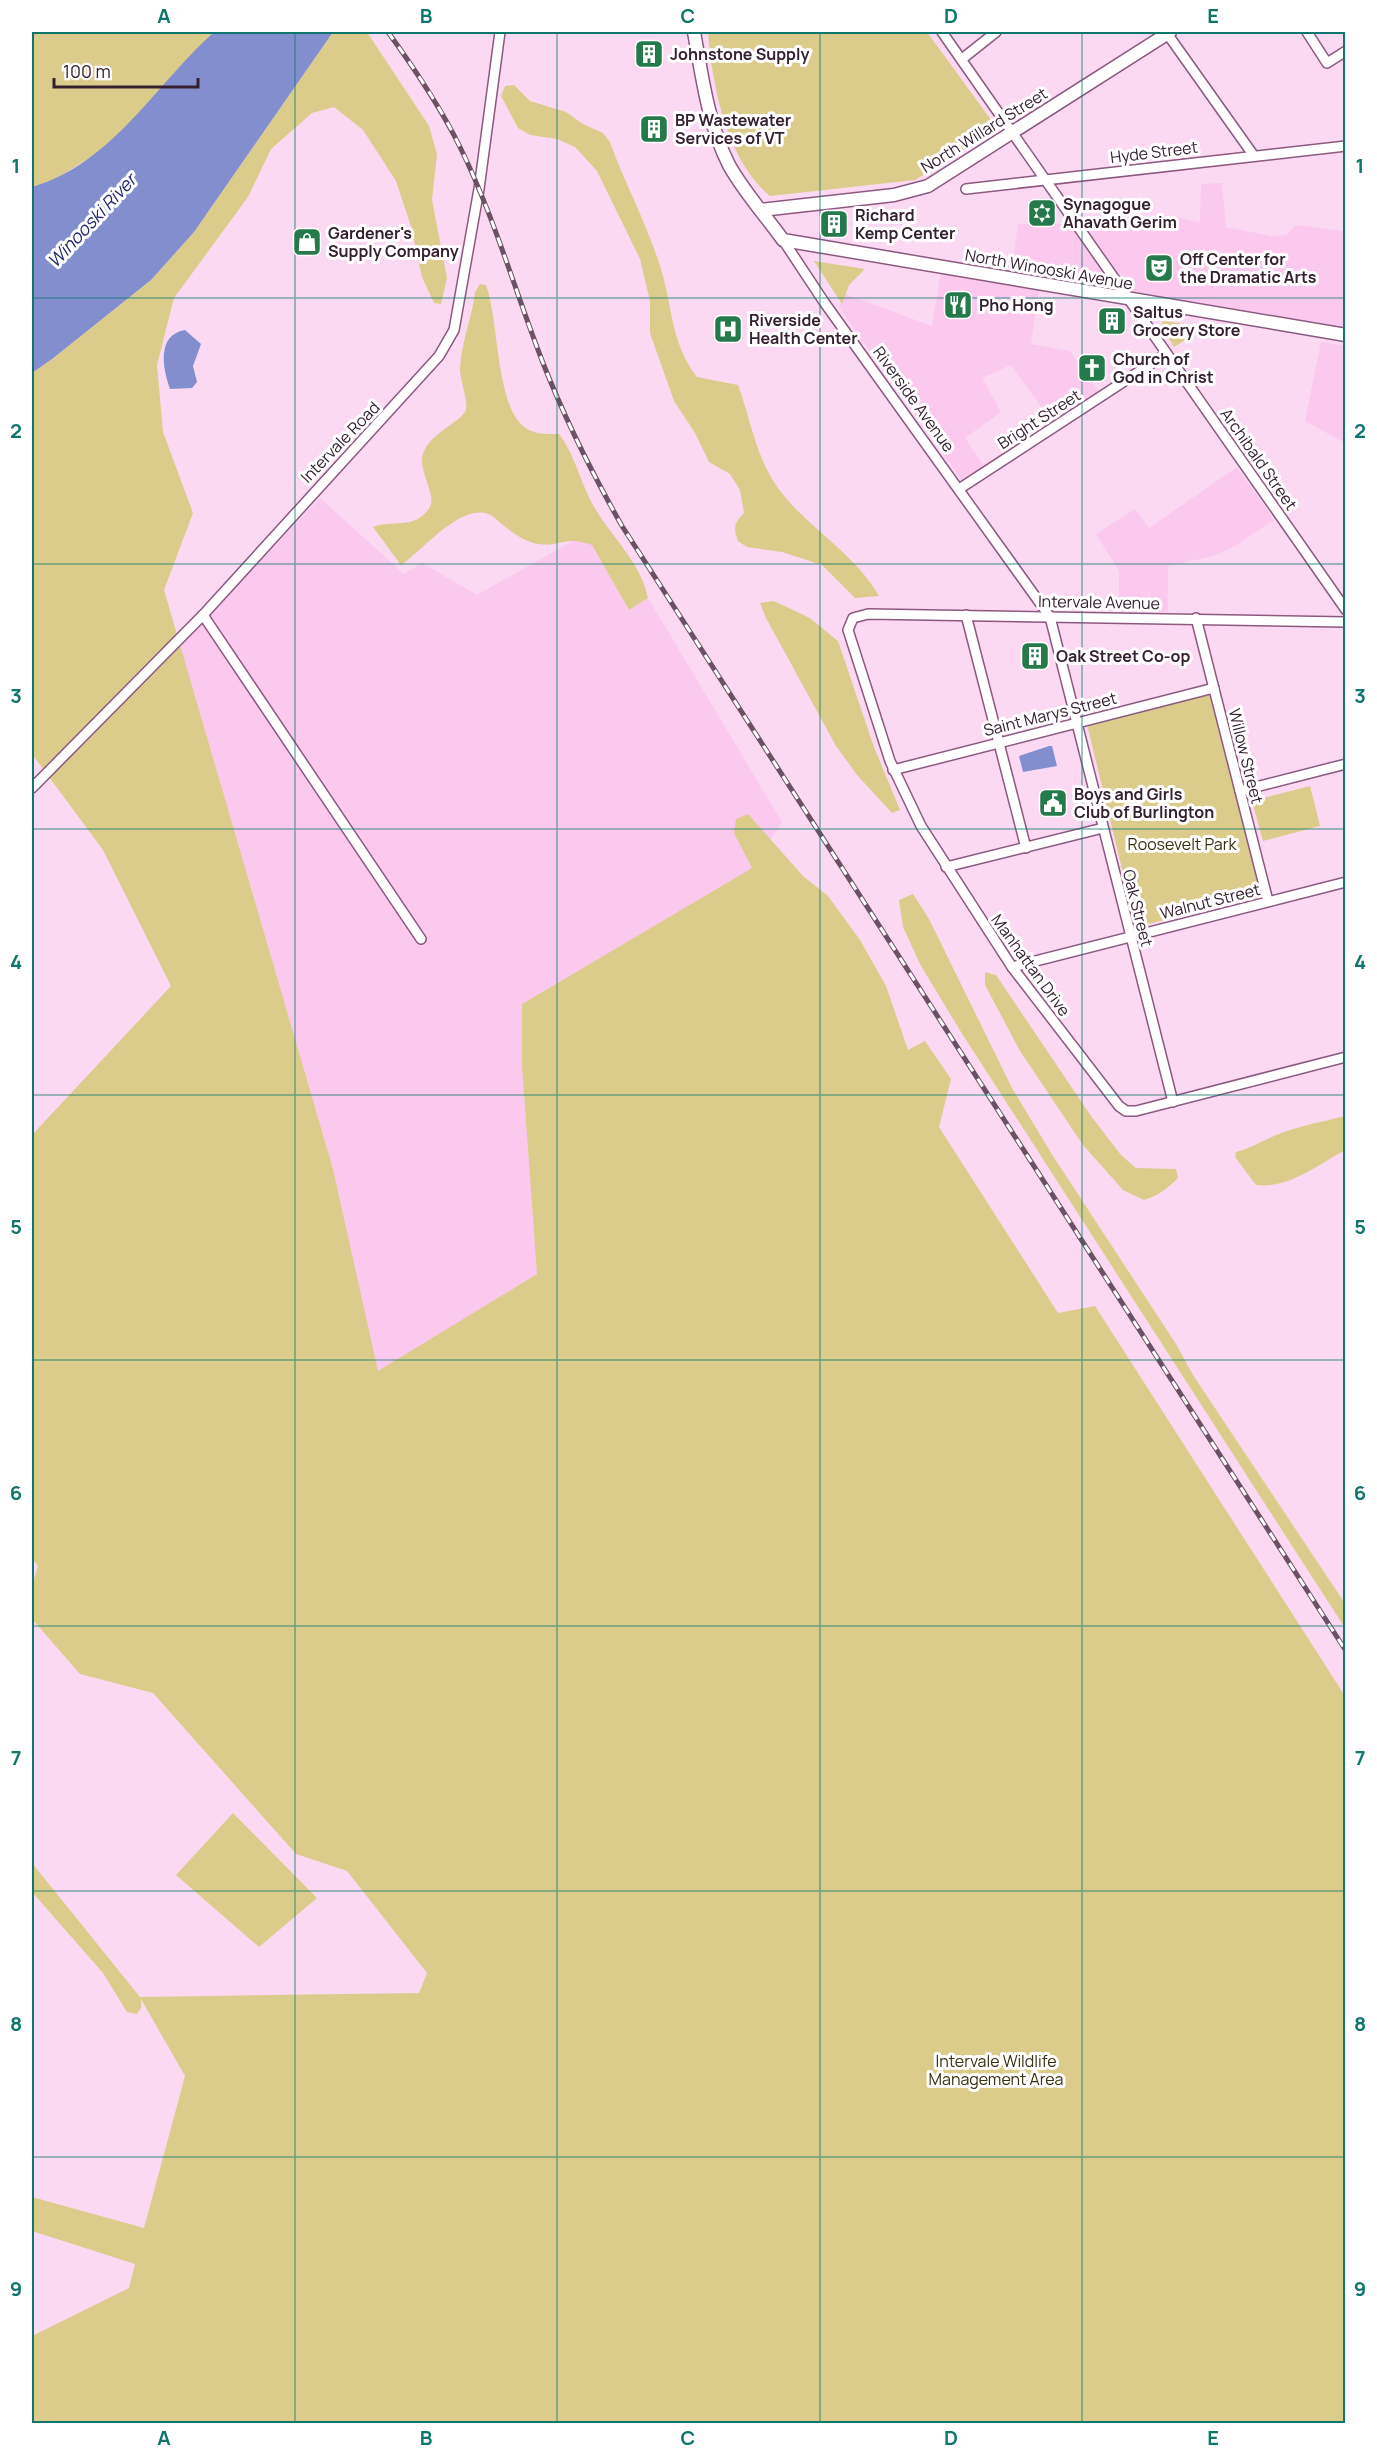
<svg xmlns="http://www.w3.org/2000/svg" width="1377" height="2455" viewBox="0 0 1377 2455" font-family="Manrope,sans-serif">
<style>
.built{fill:#fbc8ee}
.green{fill:#dccc8b}
.water{fill:#828ece}
.lines{fill:none;stroke-linecap:round;stroke-linejoin:round}
.minor-casing{stroke:#8b5980;stroke-width:12}
.major-casing{stroke:#8b5980;stroke-width:15}
.minor{stroke:#fff;stroke-width:9}
.major{stroke:#fff;stroke-width:12}
.rail-casing{stroke:#6a5264;stroke-width:5}
.rail{stroke:#fff;stroke-width:3;stroke-dasharray:9;stroke-linecap:butt}
.grid{fill:none;stroke:#0f766e;stroke-width:1.5;stroke-opacity:0.55}
.labels{text-anchor:middle;stroke-width:6;stroke-linejoin:round;paint-order:stroke}
.poi-label{font-size:16px;font-weight:bold;fill:#352030;stroke:#fff;text-anchor:start}
.street-label{font-size:16px;fill:#352030;stroke:#fff}
.park-label{font-size:16px;fill:#38300f;stroke:#fff}
.water-label{font-size:18px;font-style:italic;fill:#242671;stroke:#fff}
.neatline{fill:none;stroke:#0f766e;stroke-width:2}
.grid-label{font-size:20px;text-anchor:middle;font-weight:bold;fill:#0f766e}
</style>
<rect width="100%" height="100%" fill="#fcd9f2"/>
<g class="built">
<polygon points="1222,183 1226,227 1271,236 1286,235 1296,225 1345,231 1345,327 1045,277 1038,295 1031,344 1070,351 1098,391 1052,422 1011,365 982,378 1001,412 965,438 984,466 962,481 839,307 845,294 932,326 943,259 1012,271 1018,224 1092,224 1132,212 1136,222 1164,215 1200,222 1201,184"/>
<polygon points="1321,342 1345,346 1345,443 1305,421"/>
<polygon points="1237,467 1274,520 1235,546 1214,556 1168,566 1168,612 1119,611 1119,571 1096,534 1135,509 1149,528"/>
<polygon points="320,498 404,574 422,563 477,595 576,539 592,545 629,610 648,598 782,822 752,868 522,1004 522,1067 537,1274 378,1372 333,1169 180,646"/>
</g>
<g class="green">
<polygon points="32,32 214,32 167,82 161,103 118,134 103,149 56,179 32,187"/>
<polygon points="333,32 367,32 429,126 437,154 432,200 447,278 441,304 434,303 422,277 411,226 396,181 363,130 334,107 312,113 271,149 248,197 174,298 157,365 163,432 193,513 164,590 333,1169 378,1371 537,1274 522,1067 522,1004 752,868 734,833 736,819 748,814 803,876 828,896 860,940 886,986 908,1050 925,1041 951,1079 939,1127 1058,1313 1095,1306 1345,1696 1345,2423 32,2423 32,2336 129,2288 135,2264 32,2231 32,2197 144,2228 185,2076 141,1999 141,2008 137,2014 127,2012 103,1973 32,1892 32,1863 140,1997 419,1993 427,1973 347,1871 296,1854 153,1693 80,1674 32,1619 32,1586 38,1566 32,1558 32,1135 171,986 103,850 32,754 32,373 52,359 151,280 194,232"/>
<path d="M708 32H927L997 128 915 180 770 196C726 160 712 85 708 32Z"/>
<path d="M514 85 530 101 566 112 583 124 603 133 610 142C625 184 647 224 660 266 673 306 670 342 697 377L738 385C751 420 756 458 778 488 806 527 854 552 879 596L855 598 822 565 782 552 747 547 738 541C733 528 734 523 744 513L740 490 730 474 709 462 695 433 674 401 650 333V301L640 259 597 171 575 147 557 139 530 135 518 128 501 96 505 86Z"/>
<polygon points="814,261 865,269 849,285 842,304"/>
<path d="M480 284 486 285C499 322 496 403 523 426 534 435 546 434 559 434 576 456 581 486 596 510 613 538 642 565 648 598L629 610 592 545C565 535 561 547 539 544 524 543 506 528 496 519 468 494 425 549 401 565L373 527C392 519 415 531 430 507 436 497 421 473 422 459 425 433 463 423 466 409 468 401 460 379 460 369 461 343 472 318 475 292Z"/>
<polygon points="1163,321 1205,327 1174,347 1161,326"/>
<polygon points="774,601 810,618 838,641 874,747 900,810 892,813 857,775 836,746 766,618 760,603"/>
<polygon points="1210,695 1261,896 1136,927 1087,724"/>
<polygon points="1310,786 1320,826 1263,841 1252,801"/>
<polygon points="913,894 929,919 1012,1088 1053,1156 1176,1344 1193,1375 1342,1599 1345,1605 1345,1628 961,1032 921,966 903,927 899,900"/>
<path d="M985 972 996 975 1091 1116 1121 1155 1136 1168 1176 1169 1178 1178C1168 1188 1158 1196 1144 1200L1123 1190 1083 1145 1020 1051 985 985Z"/>
<path d="M1345 1116V1150C1318 1165 1288 1189 1256 1185L1235 1157 1236 1152C1254 1147 1267 1138 1284 1132 1304 1125 1325 1121 1345 1116Z"/>
<polygon points="233,1813 317,1898 259,1947 176,1875"/>
</g>
<g class="water">
<path d="M214 32H333L194 232 151 280 52 359 32 373V187C113 163 154 86 214 32Z"/>
<path d="M185 330 201 344 193 366 197 382 192 388 170 389C163 369 156 335 185 330Z"/>
<polygon points="1049,746 1052,746 1057,766 1023,772 1019,756"/>
</g>
<g class="lines">
<g class="minor-casing">
<g id="minor">
<polyline points="942,32 1346,610"/>
<polyline points="1166,32 1254,156"/>
<polyline points="1307,32 1327,63 1346,51"/>
<polyline points="962,59 996,32"/>
<polyline points="966,189 1346,146"/>
<polyline points="783,240 824,302 1050,617 1173,1102"/>
<polyline points="959,489 1166,354"/>
<polyline points="203,615 421,939"/>
<polyline points="966,615 1026,848"/>
<polyline points="1196,618 1268,901"/>
<polyline points="1346,622 868,614 853,618 848,630 890,761 921,826 1012,967 1119,1106 1126,1111 1136,1111 1346,1057"/>
<polyline points="893,770 1214,688"/>
<polyline points="32,788 203,615 439,356 454,330 479,189 500,32"/>
<polyline points="1240,791 1346,764"/>
<polyline points="946,867 1103,828"/>
<polyline points="1012,967 1346,882"/>
</g>
</g>
<g class="major-casing">
<g id="major">
<path d="M694 32C702 76 708 124 729 165 744 192 765 215 783 240L1346 335"/>
<polyline points="761,210 894,195 928,186 1170,32"/>
</g>
</g>
<use href="#minor" class="minor"/>
<use href="#major" class="major"/>
<g class="rail-casing">
<path id="rail" d="M388 32C414 68 440 106 460 147 494 216 515 291 543 363 565 419 592 473 622 526L1346 1651"/>
</g>
<use href="#rail" class="rail"/>
</g>
<path class="grid" d="M295 32V2424M557 32V2424M820 32V2424M1082 32V2424M32 298H1346M32 564H1346M32 829H1346M32 1095H1346M32 1360H1346M32 1626H1346M32 1891H1346M32 2157H1346"/>
<defs>
<g id="building-square" transform="scale(1.5)"><rect x="-9" y="-9" width="18" height="18" rx="4" fill="#257a4c" stroke="#fff"/><path d="M-4-6H4V6H1V3H-1V6H-4ZM-2.5-4.3h1.7v1.8h-1.7ZM.8-4.3h1.7v1.8H.8ZM-2.5-1h1.7V.8h-1.7ZM.8-1h1.7V.8H.8Z" fill="#fff"/></g>
<g id="synagogue-square" transform="scale(1.5)"><rect x="-9" y="-9" width="18" height="18" rx="4" fill="#257a4c" stroke="#fff"/><path d="M0-6.5L5.6 3.2H-5.6ZM0 6.5L5.6-3.2H-5.6Z" fill="#fff"/></g>
<g id="shop-square" transform="scale(1.5)"><rect x="-9" y="-9" width="18" height="18" rx="4" fill="#257a4c" stroke="#fff"/><path d="M-5-2.5h2.3a2.7 3.5 0 0 1 5.4 0H5L5.5 6h-11ZM-1.5-2.5h3a1.5 2.3 0 0 0-3 0Z" fill="#fff"/></g>
<g id="theatre-square" transform="scale(1.5)"><rect x="-9" y="-9" width="18" height="18" rx="4" fill="#257a4c" stroke="#fff"/><path d="M-5-5.5Q0-4 5-5.5V0Q5 5 0 6Q-5 5-5 0ZM-3.3-2.5H-1v1.5H-3.3ZM1-2.5H3.3v1.5H1ZM-2.8 1Q0 5.5 2.8 1Z" fill="#fff"/></g>
<g id="restaurant-square" transform="scale(1.5)"><rect x="-9" y="-9" width="18" height="18" rx="4" fill="#257a4c" stroke="#fff"/><path d="M-5-6h1v4h1v-4h1v4h1v-4h1v5L-1.5 .5V6h-2V.5L-5-1ZM5-6V6H3V1.5H1.5Q1.5-4 5-6Z" fill="#fff"/></g>
<g id="hospital-square" transform="scale(1.5)"><rect x="-9" y="-9" width="18" height="18" rx="4" fill="#257a4c" stroke="#fff"/><path d="M-5-5h3v3.5h4V-5h3V5h-3V1.5h-4V5h-3Z" fill="#fff"/></g>
<g id="church-square" transform="scale(1.5)"><rect x="-9" y="-9" width="18" height="18" rx="4" fill="#257a4c" stroke="#fff"/><path d="M-1.2-6h2.4v3.5h3.3v2.4h-3.3V6h-2.4V-.1h-3.3v-2.4h3.3Z" fill="#fff"/></g>
<g id="civic-square" transform="scale(1.5)"><rect x="-9" y="-9" width="18" height="18" rx="4" fill="#257a4c" stroke="#fff"/><path d="M-.6-6.5H3V-4.5H.6V-3L4-1V1h2V6H-6V1h2V-1L-.6-3ZM-1.2 2.5V6h2.4V2.5Z" fill="#fff"/></g>
</defs>
<g fill-rule="evenodd">
<use href="#building-square" x="649" y="54"/>
<use href="#building-square" x="654" y="129"/>
<use href="#synagogue-square" x="1042" y="213"/>
<use href="#building-square" x="834" y="224"/>
<use href="#shop-square" x="307" y="242"/>
<use href="#theatre-square" x="1159" y="268"/>
<use href="#restaurant-square" x="958" y="305"/>
<use href="#building-square" x="1112" y="321"/>
<use href="#hospital-square" x="728" y="329"/>
<use href="#church-square" x="1092" y="368"/>
<use href="#building-square" x="1035" y="656"/>
<use href="#civic-square" x="1053" y="803"/>
</g>
<g class="labels">
<g class="poi-label">
<text x="670" y="60">Johnstone Supply</text>
<text x="675" y="126">BP Wastewater<tspan x="675" dy="18">Services of VT</tspan></text>
<text x="1063" y="210">Synagogue<tspan x="1063" dy="18">Ahavath Gerim</tspan></text>
<text x="855" y="221">Richard<tspan x="855" dy="18">Kemp Center</tspan></text>
<text x="328" y="239">Gardener's<tspan x="328" dy="18">Supply Company</tspan></text>
<text x="1180" y="265">Off Center for<tspan x="1180" dy="18">the Dramatic Arts</tspan></text>
<text x="979" y="311">Pho Hong</text>
<text x="1133" y="318">Saltus<tspan x="1133" dy="18">Grocery Store</tspan></text>
<text x="749" y="326">Riverside<tspan x="749" dy="18">Health Center</tspan></text>
<text x="1113" y="365">Church of<tspan x="1113" dy="18">God in Christ</tspan></text>
<text x="1056" y="662">Oak Street Co-op</text>
<text x="1074" y="800">Boys and Girls<tspan x="1074" dy="18">Club of Burlington</tspan></text>
</g>
<g class="street-label">
<text transform="translate(984 130) rotate(-32)" y="6">North Willard Street</text>
<text transform="translate(1154 152) rotate(-7)" y="6">Hyde Street</text>
<text transform="translate(1049 269) rotate(10)" y="6">North Winooski Avenue</text>
<text transform="translate(914 399) rotate(54)" y="6">Riverside Avenue</text>
<text transform="translate(1039 419) rotate(-33)" y="6">Bright Street</text>
<text transform="translate(340 442) rotate(-46)" y="6">Intervale Road</text>
<text transform="translate(1259 459) rotate(55)" y="6">Archibald Street</text>
<text transform="translate(1099 602) rotate(1)" y="6">Intervale Avenue</text>
<text transform="translate(1050 714) rotate(-14)" y="6">Saint Marys Street</text>
<text transform="translate(1246 756) rotate(76)" y="6">Willow Street</text>
<text transform="translate(1210 901) rotate(-14)" y="6">Walnut Street</text>
<text transform="translate(1138 908) rotate(76)" y="6">Oak Street</text>
<text transform="translate(1031 965) rotate(54)" y="6">Manhattan Drive</text>
</g>
<g class="park-label">
<text x="1182" y="850">Roosevelt Park</text>
<text x="996" y="2067">Intervale Wildlife<tspan x="996" dy="18">Management Area</tspan></text>
</g>
<g class="water-label">
<text transform="translate(92 221) rotate(-47)" y="6">Winooski River</text>
</g>
</g>
<rect width="1377" height="2455" fill="none" stroke="#ffffff" stroke-width="66"/>
<path d="M54 78v9h144v-9" fill="none" stroke="#352030" stroke-width="3"/>
<text x="63" y="78" font-size="18" fill="#352030" stroke="#ffffff" stroke-width="4.5" paint-order="stroke">100 m</text>
<rect x="33" y="33" width="1311" height="2389" class="neatline"/>
<g class="grid-label">
<text x="164" y="23">A</text>
<text x="426" y="23">B</text>
<text x="688" y="23">C</text>
<text x="951" y="23">D</text>
<text x="1213" y="23">E</text>
<text x="16" y="173">1</text>
<text x="1360" y="173">1</text>
<text x="16" y="438">2</text>
<text x="1360" y="438">2</text>
<text x="16" y="703">3</text>
<text x="1360" y="703">3</text>
<text x="16" y="969">4</text>
<text x="1360" y="969">4</text>
<text x="16" y="1234">5</text>
<text x="1360" y="1234">5</text>
<text x="16" y="1500">6</text>
<text x="1360" y="1500">6</text>
<text x="16" y="1765">7</text>
<text x="1360" y="1765">7</text>
<text x="16" y="2031">8</text>
<text x="1360" y="2031">8</text>
<text x="16" y="2296">9</text>
<text x="1360" y="2296">9</text>
<text x="164" y="2445">A</text>
<text x="426" y="2445">B</text>
<text x="688" y="2445">C</text>
<text x="951" y="2445">D</text>
<text x="1213" y="2445">E</text>
</g>
</svg>
